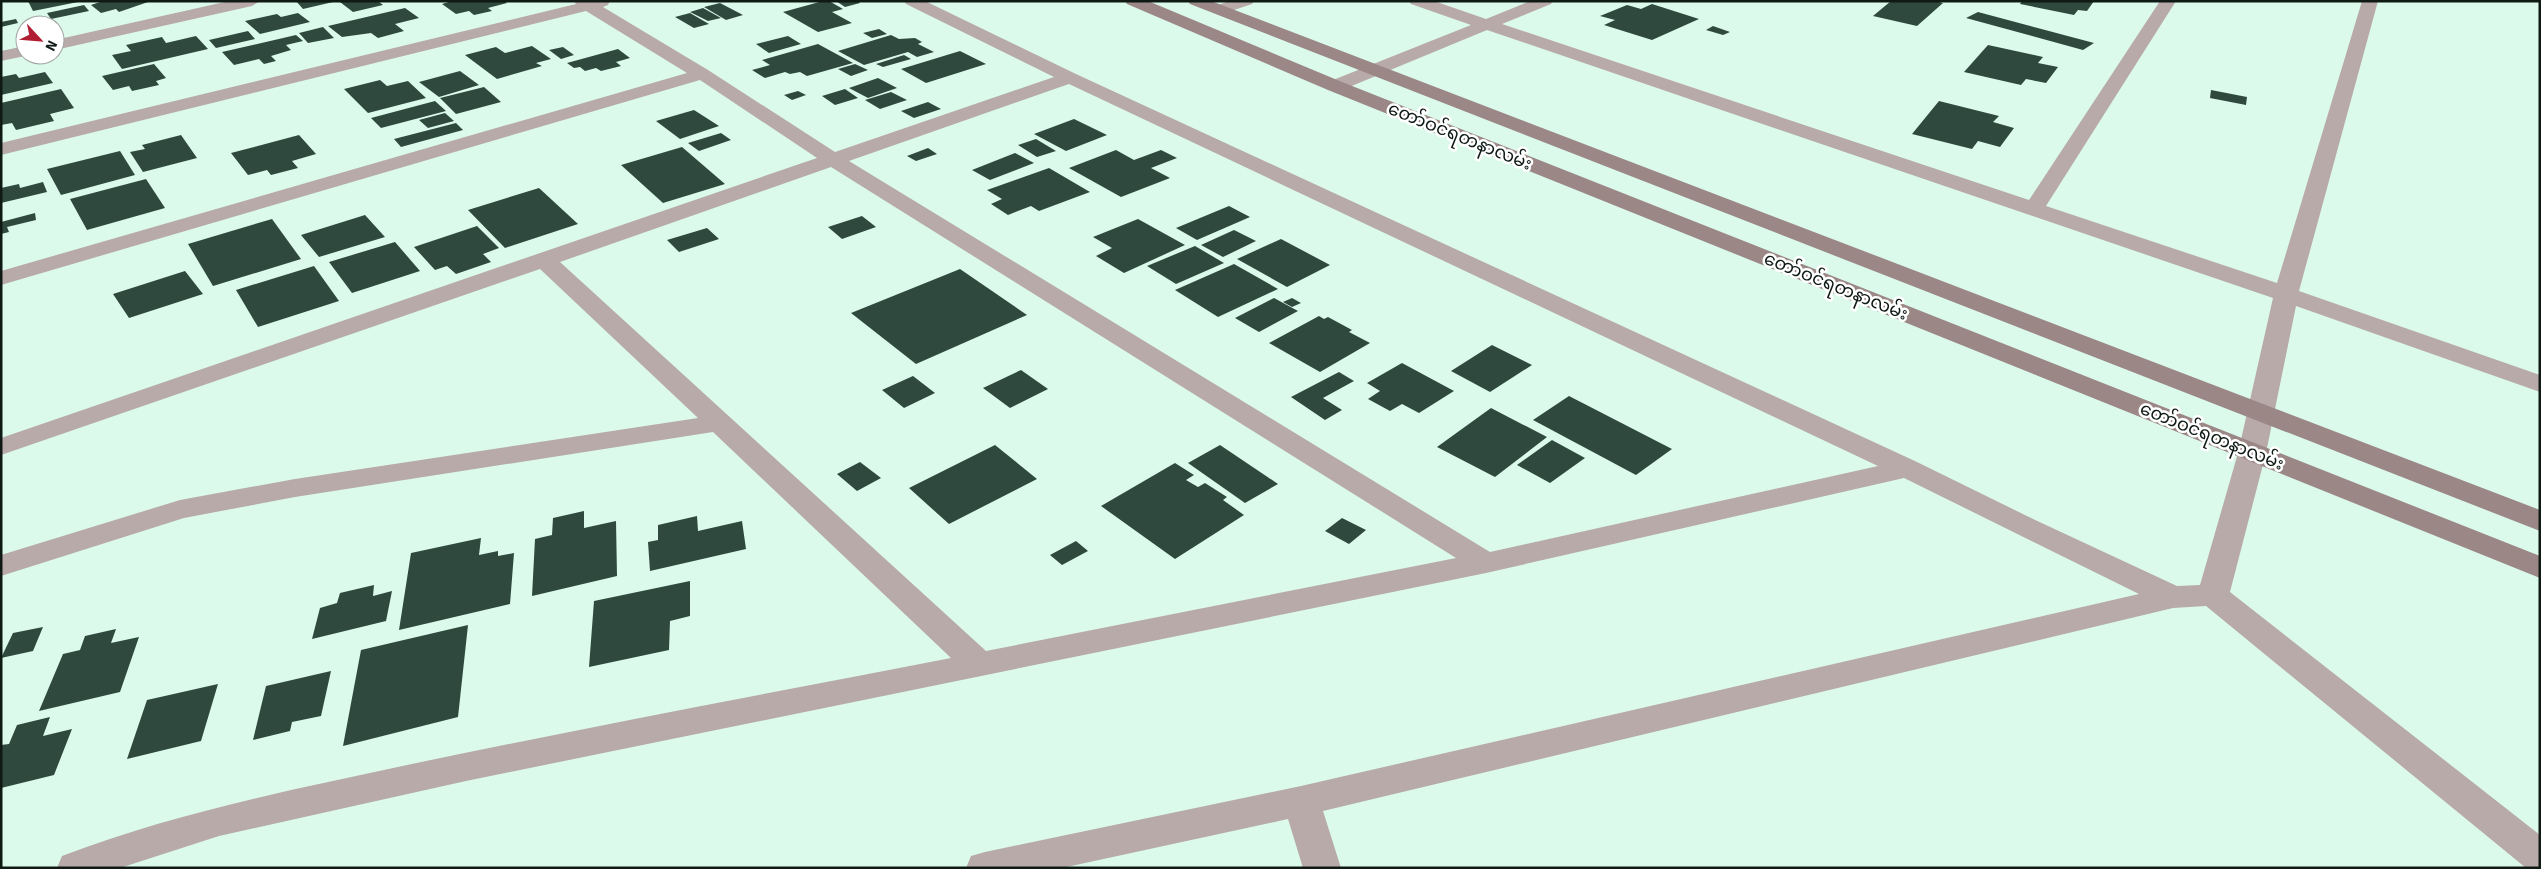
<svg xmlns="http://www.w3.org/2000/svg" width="2541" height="869" viewBox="0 0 2541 869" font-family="Signika,'Noto Sans Myanmar',sans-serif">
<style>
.building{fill:#2f493e}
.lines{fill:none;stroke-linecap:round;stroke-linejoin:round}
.street{fill:#b8aaa9;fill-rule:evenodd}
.secondary{fill:#9b8786;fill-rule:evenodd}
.labels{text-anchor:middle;stroke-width:5;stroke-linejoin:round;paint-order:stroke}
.street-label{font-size:18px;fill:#0f1a15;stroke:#fff}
</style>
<rect width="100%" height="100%" fill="#dcfaec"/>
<g class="building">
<polygon points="28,1 78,1 78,2 33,11"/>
<polygon points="103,1 148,1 148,2 119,12 116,9 101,13 91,5"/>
<polygon points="296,1 333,1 333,2 303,9"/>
<polygon points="342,1 378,1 383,5 353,12 340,2"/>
<polygon points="452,1 505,1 507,3 488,8 492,11 474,15 469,11 456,14 442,4"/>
<polygon points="823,1 829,1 843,9 832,12 852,23 818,32 783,12"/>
<polygon points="836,1 858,1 860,3 845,7"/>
<polygon points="1891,1 1936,1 1943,3 1917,26 1873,16"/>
<polygon points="2022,1 2094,1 2087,11 2078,10 2074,15 2020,4"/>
<polygon points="720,3 743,15 726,20 704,7"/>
<polygon points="1652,4 1699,19 1652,40 1604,25 1615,20 1600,16 1627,5 1641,9"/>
<polygon points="84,5 89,11 51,19 47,13"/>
<polygon points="405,8 419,18 395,24 404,31 378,38 371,33 342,37 328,26"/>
<polygon points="703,8 721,18 708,21 690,12"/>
<polygon points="1978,12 2094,43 2083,50 1966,18"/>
<polygon points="298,13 310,22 260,34 245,21 277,14 281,17"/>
<polygon points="690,13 709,24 694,28 675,17"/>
<polygon points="16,19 18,23 1,27 1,22"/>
<polygon points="1713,26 1730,32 1723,35 1706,30"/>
<polygon points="323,27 334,38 308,43 299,33"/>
<polygon points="879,29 887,34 872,38 863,33"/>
<polygon points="248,31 255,39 216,48 209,40"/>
<polygon points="296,35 303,41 286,45 291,50 271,56 276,61 264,64 259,59 234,65 222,52"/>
<polygon points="891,35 899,39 915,38 922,42 918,44 934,52 917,57 908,52 864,65 838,51"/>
<polygon points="196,36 208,49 122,69 112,55 131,51 126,45 162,37 166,43"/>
<polygon points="788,36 801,44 769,53 756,44"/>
<polygon points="818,44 853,63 807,76 800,72 790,74 785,72 765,78 752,70 770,65 762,60"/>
<polygon points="1988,45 2043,57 2038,63 2058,67 2046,83 2026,79 2021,85 1964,72"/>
<polygon points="532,46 551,59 536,63 542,66 497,79 465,55 496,47 505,53"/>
<polygon points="563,47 574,55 561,59 549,50"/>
<polygon points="618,49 630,58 616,62 621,66 601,71 596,68 585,71 580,67 574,68 567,63"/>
<polygon points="960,51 986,64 926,83 901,69"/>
<polygon points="904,55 911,59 883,67 876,64"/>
<polygon points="154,64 166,78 156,81 159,85 132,91 129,86 113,90 102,76"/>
<polygon points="855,64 868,70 851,76 838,69"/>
<polygon points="460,71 479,85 439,97 419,82"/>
<polygon points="45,72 53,83 1,95 1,77 16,74 19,78"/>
<polygon points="878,78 897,88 868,98 849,88"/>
<polygon points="380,80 387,86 408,81 426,98 368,113 344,89"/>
<polygon points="484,87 501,102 456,114 440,98"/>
<polygon points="61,89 74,108 50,114 54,121 16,130 12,123 1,125 1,103"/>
<polygon points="845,89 858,98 835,105 822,96"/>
<polygon points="2211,90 2247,97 2246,105 2210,98"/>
<polygon points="798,91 806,95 792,100 784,95"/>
<polygon points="891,92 907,100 880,109 865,100"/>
<polygon points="435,101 446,111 381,128 371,118"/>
<polygon points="1939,101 1999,116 1993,122 2014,128 2000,147 1978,141 1972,149 1912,134"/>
<polygon points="928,102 941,109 914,118 901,111"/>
<polygon points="694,110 719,126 680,139 656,121"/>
<polygon points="445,113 454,121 428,128 419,120"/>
<polygon points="1074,119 1107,135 1066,151 1034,134"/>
<polygon points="456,123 463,130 401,147 394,139"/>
<polygon points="721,133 731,140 699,151 688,143"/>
<polygon points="181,135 197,158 143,172 130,152 145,149 142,145"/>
<polygon points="299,135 316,154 292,161 298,168 271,175 267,170 248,175 231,153"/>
<polygon points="1036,139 1056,151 1037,157 1018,145"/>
<polygon points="682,147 725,184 663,203 621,165"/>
<polygon points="928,148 937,154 916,161 907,156"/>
<polygon points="1116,150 1134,160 1161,150 1177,158 1151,168 1170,178 1121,197 1069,168"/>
<polygon points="120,151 135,175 61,195 47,169"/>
<polygon points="1015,153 1034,163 990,180 972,170"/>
<polygon points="1049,168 1090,192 1039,211 1031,206 1008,215 991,204 1002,199 987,190"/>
<polygon points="146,179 165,208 87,230 70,199"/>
<polygon points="43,182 47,192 1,203 1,188 19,184 20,188"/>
<polygon points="539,188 578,224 505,248 468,210"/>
<polygon points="1229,206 1250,217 1197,240 1176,228"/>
<polygon points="35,213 36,220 7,227 9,232 1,234 1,222"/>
<polygon points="365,215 385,237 319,257 301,235"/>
<polygon points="862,216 876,227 842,239 828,227"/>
<polygon points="272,219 301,259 213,286 188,244"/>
<polygon points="1138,219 1185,245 1124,273 1096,256 1112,248 1093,237"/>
<polygon points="477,226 499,248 483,254 491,262 456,274 447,266 435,270 414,247"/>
<polygon points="707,228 719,239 679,252 667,240"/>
<polygon points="1234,230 1256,241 1223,257 1201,245"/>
<polygon points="1281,239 1330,265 1287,287 1237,259"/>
<polygon points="395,242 420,271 352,293 329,262"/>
<polygon points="1195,246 1224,263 1176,284 1147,266"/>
<polygon points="1234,264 1278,289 1218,317 1175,290"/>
<polygon points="314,266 339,301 258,327 236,290"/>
<polygon points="960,269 1027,315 916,364 851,313"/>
<polygon points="185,271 203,294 129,318 113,294"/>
<polygon points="1274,298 1298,311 1259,332 1235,318"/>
<polygon points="1292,298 1301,303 1292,307 1283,302"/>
<polygon points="1319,316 1324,319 1328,317 1352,330 1349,332 1370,343 1320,372 1269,343"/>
<polygon points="1492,345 1532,365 1490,392 1451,371"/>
<polygon points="1402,363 1454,391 1419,413 1402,404 1390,411 1368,399 1380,391 1367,383"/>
<polygon points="1021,370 1048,389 1010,408 983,388"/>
<polygon points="1339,372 1354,381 1323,398 1342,410 1325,420 1291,397"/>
<polygon points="913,376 935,393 904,408 882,390"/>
<polygon points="1569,396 1672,449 1636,475 1533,420"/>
<polygon points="1491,408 1547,437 1495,477 1437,447"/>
<polygon points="1552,440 1585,458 1550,483 1517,465"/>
<polygon points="995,445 1037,479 949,524 909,488"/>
<polygon points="1220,445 1278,484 1245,503 1188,463"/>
<polygon points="860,462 881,478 857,491 837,474"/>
<polygon points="1175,463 1194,475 1186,480 1198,487 1205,483 1227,497 1223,500 1244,515 1175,559 1101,506"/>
<polygon points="584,511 584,528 616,521 617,576 532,596 535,539 552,535 553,518"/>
<polygon points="697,516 698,531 742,521 746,549 650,571 648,542 658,540 658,525"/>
<polygon points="1342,518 1366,530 1349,544 1325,531"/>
<polygon points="481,538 479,555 498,551 498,556 514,553 510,604 399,630 411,553"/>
<polygon points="1076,541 1088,551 1062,565 1050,555"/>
<polygon points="690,581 690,616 670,621 669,650 589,667 594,601"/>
<polygon points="374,585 373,596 392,591 386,621 312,639 320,608 337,603 340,593"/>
<polygon points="468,625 458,717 343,746 361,650"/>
<polygon points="43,627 33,651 1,658 13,633"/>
<polygon points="116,629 111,643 139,637 120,692 39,711 63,654 80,650 85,636"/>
<polygon points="331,671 321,716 292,722 290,731 253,740 266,686"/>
<polygon points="218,684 201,741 127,759 147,700"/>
<polygon points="50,717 43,736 72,729 54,775 1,788 1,745 9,744 17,725"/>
</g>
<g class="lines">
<g class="street">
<polygon points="229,1 260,1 252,6 55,50 55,40"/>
<path d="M574 1H610L608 5 603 7 708 70 835 152 1054 77 906 4 904 1H925L1076 74 1917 462 2029 517 2177 586 2200 585 2238 453 2273 298 1487 30 1342 90H1328L1326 86 1328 82 1471 25 1411 4 1409 1H1434L1486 19 1530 1H1553L1551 4 1502 24 2029 200 2160 1H2176L2046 206 2277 283 2362 1H2378L2299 291 2540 375V392L2296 306 2266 453 2230 592 2540 835V868H2526L2206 606 2173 608 1323 811 1341 868H1303L1288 819 1062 868H966L971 856 985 852 1301 786 2139 594 1904 478 1486 573 466 781 219 836 120 868H57L62 856C174 813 291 790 407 765 588 727 770 693 951 658L713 432 295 497 184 518 1 576V555L180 500 295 479 698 418 540 269 1 455V438L817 158 700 80 1 285V271L687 73 586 11 1 155V143L576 4ZM1069 84 1878 466 1490 552 849 161ZM831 167 1456 558 986 651 560 262Z"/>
<polygon points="1229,1 1254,1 1252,4 1219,15 1211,10 1213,7"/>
<polygon points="25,46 25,55 30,55 1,61 1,51"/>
</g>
<g class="secondary">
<polygon points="1125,1 1148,1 1342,82 2540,556 2540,578 1328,90 1127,4"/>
<polygon points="1188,1 1211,1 2540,510 2540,531 1190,4"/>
</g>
</g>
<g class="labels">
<g class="street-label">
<text transform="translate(1460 136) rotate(22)" y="6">တော်ဝင်ရတနာလမ်း</text>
<text transform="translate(1836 286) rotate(22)" y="6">တော်ဝင်ရတနာလမ်း</text>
<text transform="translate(2212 436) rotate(22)" y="6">တော်ဝင်ရတနာလမ်း</text>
</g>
</g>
<rect width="2541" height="869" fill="none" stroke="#0f1a15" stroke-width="5"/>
<g transform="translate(40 40) rotate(116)"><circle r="24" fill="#ffffff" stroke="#9fa3a1"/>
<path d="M0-4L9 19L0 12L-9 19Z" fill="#b11d32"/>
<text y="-8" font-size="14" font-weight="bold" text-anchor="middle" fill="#0f1a15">N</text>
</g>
</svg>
